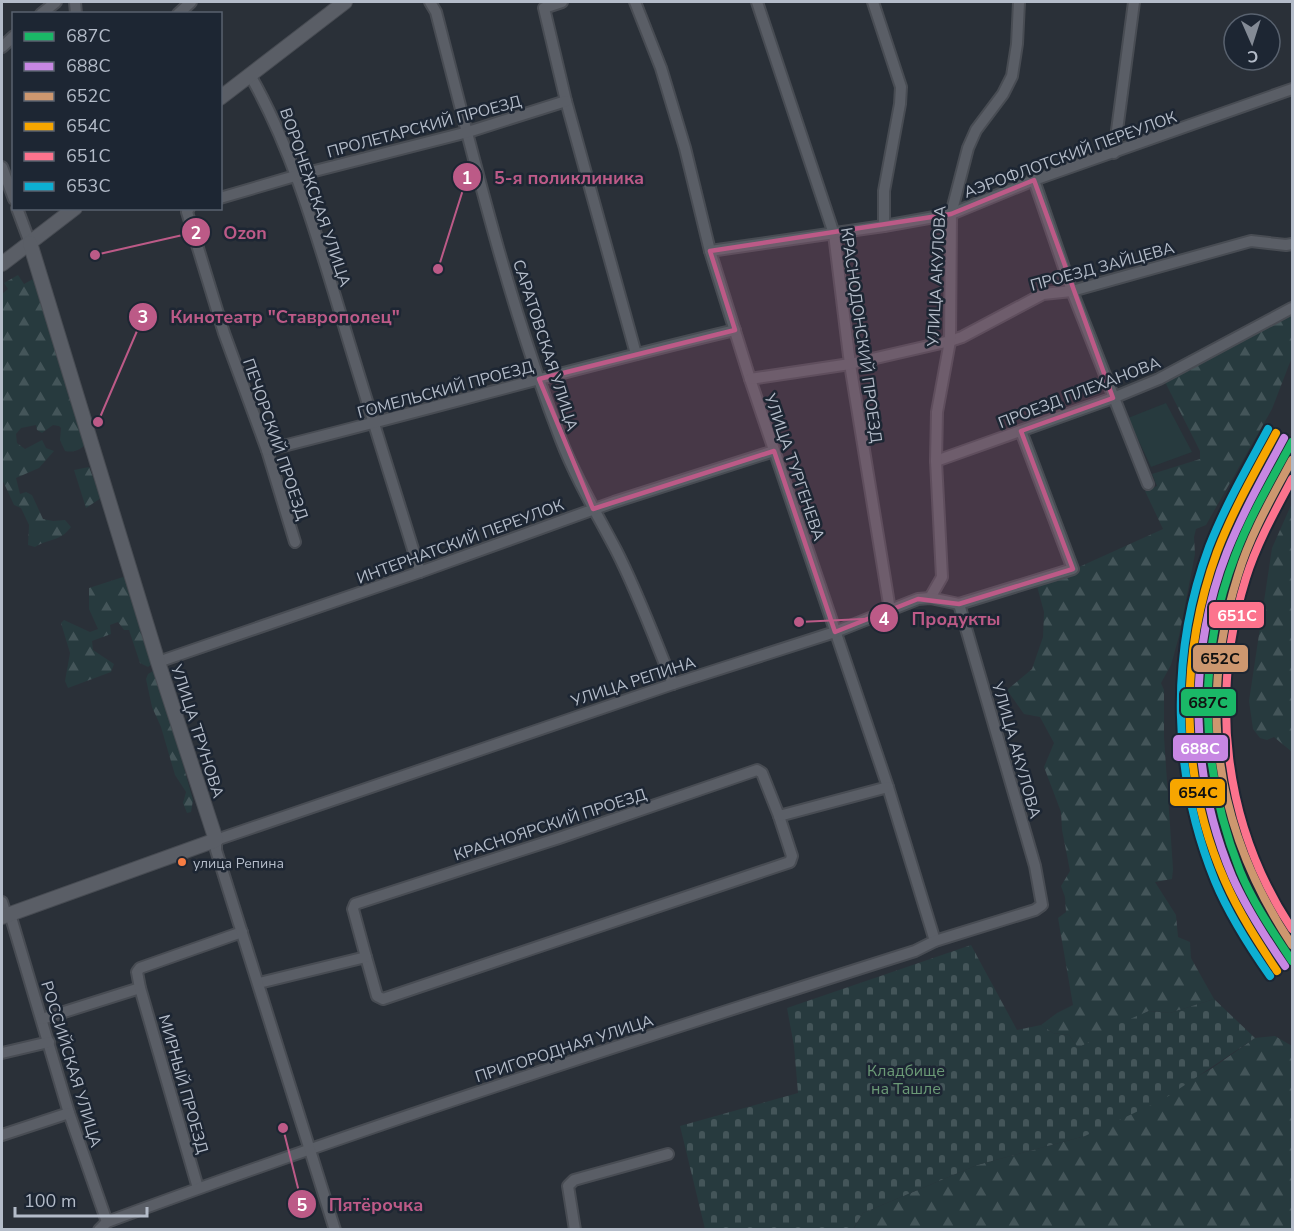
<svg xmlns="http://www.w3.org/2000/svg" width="1294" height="1231" viewBox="0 0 1294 1231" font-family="'Nunito Sans',sans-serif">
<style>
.grass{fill:#273a3e}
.forest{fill:url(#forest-firs)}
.cemetery{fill:url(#cemetery-stones)}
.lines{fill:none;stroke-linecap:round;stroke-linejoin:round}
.minor-casing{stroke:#484c53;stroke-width:14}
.tertiary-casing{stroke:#484c53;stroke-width:16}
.minor{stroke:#5a5e66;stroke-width:10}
.tertiary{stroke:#5a5e66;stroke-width:14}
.rail-1-casing{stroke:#1d2633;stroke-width:12}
.rail-2-casing{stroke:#1d2633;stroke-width:12}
.rail-3-casing{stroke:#1d2633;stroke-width:12}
.rail-4-casing{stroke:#1d2633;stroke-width:12}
.rail-5-casing{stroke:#1d2633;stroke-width:12}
.rail-6-casing{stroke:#1d2633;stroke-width:12}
.rail-1{stroke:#1ab867;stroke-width:8}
.rail-2{stroke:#c787e3;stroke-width:8}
.rail-3{stroke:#cd976f;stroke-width:8}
.rail-4{stroke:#f7a600;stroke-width:8}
.rail-5{stroke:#fc738d;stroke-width:8}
.rail-6{stroke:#0dafd3;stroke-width:8}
.marked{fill:#bc5a87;fill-opacity:0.2;stroke:#bc5a87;stroke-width:4.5;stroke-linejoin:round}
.bus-dot{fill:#f77d43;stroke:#1d2633;stroke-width:2}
.labels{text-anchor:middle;stroke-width:5;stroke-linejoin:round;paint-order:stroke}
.bus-label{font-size:14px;fill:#b4bcc9;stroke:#1d2633;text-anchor:start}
.street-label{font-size:16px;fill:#b4bcc9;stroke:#1d2633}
.park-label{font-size:16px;fill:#6b9a76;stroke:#1d2633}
.leader{fill:none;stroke:#bc5a87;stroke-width:2}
.callout-dot{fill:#bc5a87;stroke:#1d2633;stroke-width:2}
.mark-label{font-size:18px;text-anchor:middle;font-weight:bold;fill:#fff}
.callout-label{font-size:18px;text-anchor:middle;font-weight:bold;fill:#bc5a87;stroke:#1d2633;stroke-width:5;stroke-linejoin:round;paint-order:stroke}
.line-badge{stroke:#1d2633;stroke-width:2}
.badge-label{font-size:16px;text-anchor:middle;font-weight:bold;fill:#fff}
.pale-badge-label{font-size:16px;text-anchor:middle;font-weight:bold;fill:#111}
</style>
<defs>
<pattern id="forest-firs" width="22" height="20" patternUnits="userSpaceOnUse" patternTransform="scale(1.5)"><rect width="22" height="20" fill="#273a3e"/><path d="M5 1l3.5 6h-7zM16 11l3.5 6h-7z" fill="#445559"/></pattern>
<pattern id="cemetery-stones" width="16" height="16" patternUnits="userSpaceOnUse" patternTransform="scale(1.5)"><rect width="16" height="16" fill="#273a3e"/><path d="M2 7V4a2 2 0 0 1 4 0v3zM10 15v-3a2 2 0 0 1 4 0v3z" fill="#445559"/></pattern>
</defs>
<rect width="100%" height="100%" fill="#2a3038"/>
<polygon class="grass" points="1166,403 1192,452 1151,467 1128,418"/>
<g class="forest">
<path d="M18 275 24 284 35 278 87 442C82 450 73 453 65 451L60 440 61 428 59 426 53 425 42 433 37 430 36 425 21 428 16 434 17 443 25 449 42 440 46 448 54 451 39 468 16 478 20 494 26 492 32 495 43 519 53 521 65 520 71 527C60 542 49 538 35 547L28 545 29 525 21 508 14 505 2 479V294L8 289 4 283Z"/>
<polygon points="1292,311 1292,357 1272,409 1206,525 1196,529 1194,537 1195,554 1179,636 1171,665 1161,683 1164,690 1164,737 1173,869 1172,879 1155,882 1176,915 1178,937 1190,942 1191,958 1214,999 1170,1013 1149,1011 1078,1048 1069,1035 1053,1033 1041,1025 1057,1013 1073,1005 1058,918 1066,912 1065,897 1061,886 1070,871 1062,830 1061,812 1044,767 1054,743 1040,717 1024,714 1007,690 1032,669 1043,637 1044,612 1037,586 1163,529 1145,491 1157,486 1152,474 1200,459 1200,451 1164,380"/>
<polygon points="89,467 101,498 86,508 74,470"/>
<polygon points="1292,503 1292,752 1274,737 1267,740 1260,738 1253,729 1249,701 1272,548"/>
<polygon points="123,577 129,582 152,664 148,667 140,663 129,630 124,630 118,622 110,625 111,634 92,641 93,650 114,664 111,672 68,688 65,681 70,653 61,623 64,620 90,632 98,629 89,609 89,588"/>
<polygon points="153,671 157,672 193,800 191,812 187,813 183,803 186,792 175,775 161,727 152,707 146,679 148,674"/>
<polygon points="1275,1036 1292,1046 1292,1229 853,1230 863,1213 977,1165 1085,1136 1211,1069 1255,1038"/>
</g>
<polygon class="cemetery" points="971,945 1017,1030 1041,1025 1053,1033 1069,1035 1078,1048 1089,1042 1094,1034 1149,1011 1170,1013 1214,999 1255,1038 1164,1099 1085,1136 977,1165 863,1213 853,1229 705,1229 680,1126 798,1093 794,1046 787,1008"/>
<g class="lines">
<g class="minor-casing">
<g id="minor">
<polyline points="75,2 76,14"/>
<path d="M430 2 436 12C473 155 508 303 561 440 576 479 597 514 616 550 638 593 655 640 673 684"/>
<polyline points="562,2 544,8 566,101 636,354"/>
<polyline points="635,2 661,68 685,148 710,251 750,379 888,787 935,941"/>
<polyline points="757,2 834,234 850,364 890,610"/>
<polyline points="873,2 901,87 900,104 884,191 884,226"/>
<polyline points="41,14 56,2"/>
<polyline points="178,14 191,2"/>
<polyline points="2,47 14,36"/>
<path d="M250 75C293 150 317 237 342 319 367 403 394 487 420 572"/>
<polyline points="1114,153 1134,2"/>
<polyline points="2,167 14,199"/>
<polyline points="1034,180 1072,291 1148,484"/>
<polyline points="220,198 295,176 468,132 566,101"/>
<polyline points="17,208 30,243"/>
<polyline points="189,208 187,212 224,333 267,450 295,542"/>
<polyline points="710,251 884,226 951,214 1034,180 1292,89"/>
<polyline points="750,379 850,364 950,341 962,337 1043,294 1072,291 1251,241 1286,245 1292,244"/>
<path d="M267 450C423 411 578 367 735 330"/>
<polyline points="936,461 1113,398 1159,379 1292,308"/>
<polyline points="930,598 942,577 936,461 937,412 950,341 951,214 968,148 976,130 1003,94 1012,76 1017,44 1019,2"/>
<polyline points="158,662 420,572 614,502 774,451"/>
<polyline points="2,902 6,915"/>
<polyline points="10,914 69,1113 107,1222"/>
<polyline points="366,957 377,996 383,999 790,862 792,856 779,816"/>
<polyline points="259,983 366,957 353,909 355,904 559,838 757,770 762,773 779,816 888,787"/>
<polyline points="42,1019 140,988"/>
<polyline points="2,1053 49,1042"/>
<polyline points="2,1135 69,1113"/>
<polyline points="198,1188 140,988 137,972 140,968 242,932"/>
<path d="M99 1230 107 1222C374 1123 644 1037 915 951L935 941 1035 910 1042 905 1035 866 959 604"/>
<polyline points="335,1230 216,850 216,840 673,684 835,632 918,599 930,598 959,604 1073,569 1021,431"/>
<polyline points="575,1230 568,1186 574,1180 668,1154"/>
</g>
</g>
<g class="tertiary-casing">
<g id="tertiary">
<polyline points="220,98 345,2"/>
<polyline points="2,264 75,208"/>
<polyline points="2,917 216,840 158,662 30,243"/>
</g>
</g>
<use href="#minor" class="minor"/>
<use href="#tertiary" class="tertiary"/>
<g class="rail-1-casing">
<path id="rail-1" d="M1292 442C1272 479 1250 516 1235 556 1196 657 1200 770 1240 871 1253 903 1273 932 1292 961"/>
</g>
<g class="rail-2-casing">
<path id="rail-2" d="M1284 438C1264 475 1243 512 1227 552 1187 654 1189 774 1232 876 1246 908 1265 937 1285 966"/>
</g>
<g class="rail-3-casing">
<path id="rail-3" d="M1292 460C1272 497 1250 535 1238 575 1196 708 1216 831 1292 945"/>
</g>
<g class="rail-4-casing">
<path id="rail-4" d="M1276 433C1255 472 1233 510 1217 552 1179 656 1179 778 1225 881 1239 913 1258 942 1277 971"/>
</g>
<g class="rail-5-casing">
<path id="rail-5" d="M1292 479C1275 511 1257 543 1246 578 1209 697 1223 825 1292 929"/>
</g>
<g class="rail-6-casing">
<path id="rail-6" d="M1268 429C1247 468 1225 506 1209 547 1169 655 1172 775 1215 881 1229 915 1249 946 1270 976"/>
</g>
<use href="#rail-1" class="rail-1"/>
<use href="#rail-2" class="rail-2"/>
<use href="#rail-3" class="rail-3"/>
<use href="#rail-4" class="rail-4"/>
<use href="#rail-5" class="rail-5"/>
<use href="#rail-6" class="rail-6"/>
</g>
<path class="marked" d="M1034 180 1113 398 1021 431 1073 569 959 604 918 599 835 632 774 451 593 509 539 379 735 330 710 251 951 214Z"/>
<circle class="bus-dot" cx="182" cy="862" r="5"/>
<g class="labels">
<g class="bus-label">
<text x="193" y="868">улица Репина</text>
</g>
<g class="street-label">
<text transform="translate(424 126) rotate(-15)" y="6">ПРОЛЕТАРСКИЙ ПРОЕЗД</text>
<text transform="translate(1070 154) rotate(-20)" y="6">АЭРОФЛОТСКИЙ ПЕРЕУЛОК</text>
<text transform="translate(316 197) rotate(71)" y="6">ВОРОНЕЖСКАЯ УЛИЦА</text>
<text transform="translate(1102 266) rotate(-15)" y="6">ПРОЕЗД ЗАЙЦЕВА</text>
<text transform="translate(936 276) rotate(-87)" y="6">УЛИЦА АКУЛОВА</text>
<text transform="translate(862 335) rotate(82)" y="6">КРАСНОДОНСКИЙ ПРОЕЗД</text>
<text transform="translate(546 345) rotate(72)" y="6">САРАТОВСКАЯ УЛИЦА</text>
<text transform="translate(445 389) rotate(-15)" y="6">ГОМЕЛЬСКИЙ ПРОЕЗД</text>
<text transform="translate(1079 392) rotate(-21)" y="6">ПРОЕЗД ПЛЕХАНОВА</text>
<text transform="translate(276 439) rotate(71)" y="6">ПЕЧОРСКИЙ ПРОЕЗД</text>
<text transform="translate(795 467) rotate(71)" y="6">УЛИЦА ТУРГЕНЕВА</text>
<text transform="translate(460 541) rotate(-20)" y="6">ИНТЕРНАТСКИЙ ПЕРЕУЛОК</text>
<text transform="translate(633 681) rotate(-18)" y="6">УЛИЦА РЕПИНА</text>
<text transform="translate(198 731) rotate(72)" y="6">УЛИЦА ТРУНОВА</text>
<text transform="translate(1017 750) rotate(74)" y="6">УЛИЦА АКУЛОВА</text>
<text transform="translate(550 824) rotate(-18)" y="6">КРАСНОЯРСКИЙ ПРОЕЗД</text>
<text transform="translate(564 1048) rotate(-18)" y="6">ПРИГОРОДНАЯ УЛИЦА</text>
<text transform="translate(72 1064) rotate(73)" y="6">РОССИЙСКАЯ УЛИЦА</text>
<text transform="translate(184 1084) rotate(74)" y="6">МИРНЫЙ ПРОЕЗД</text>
</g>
<g class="park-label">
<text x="906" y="1076">Кладбище<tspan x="906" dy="18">на Ташле</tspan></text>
</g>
</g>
<path class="leader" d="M438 269L467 177M95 255L196 232M98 422L143 317M799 622L884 618M283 1128L302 1204"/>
<g class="callout-dot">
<circle cx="438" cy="269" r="6"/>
<circle cx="95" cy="255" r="6"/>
<circle cx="98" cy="422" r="6"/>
<circle cx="799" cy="622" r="6"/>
<circle cx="283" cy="1128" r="6"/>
<circle cx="467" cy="177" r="15"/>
<circle cx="196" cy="232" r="15"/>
<circle cx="143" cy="317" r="15"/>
<circle cx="884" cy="618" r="15"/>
<circle cx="302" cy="1204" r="15"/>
</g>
<g class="mark-label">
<text x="467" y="184">1</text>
<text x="196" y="239">2</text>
<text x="143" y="323">3</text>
<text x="884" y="625">4</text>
<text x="302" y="1211">5</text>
</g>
<g class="callout-label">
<text x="569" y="184">5-я поликлиника</text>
<text x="245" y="239">Ozon</text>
<text x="285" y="323">Кинотеатр "Ставрополец"</text>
<text x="956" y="625">Продукты</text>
<text x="376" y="1211">Пятёрочка</text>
</g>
<g class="line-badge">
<rect x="1208" y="601" width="57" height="28" rx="6" fill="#fc738d"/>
<rect x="1192" y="644" width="57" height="29" rx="6" fill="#cd976f"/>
<rect x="1180" y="688" width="57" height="29" rx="6" fill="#1ab867"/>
<rect x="1172" y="734" width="57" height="28" rx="6" fill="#c787e3"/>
<rect x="1169" y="778" width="57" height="29" rx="6" fill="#f7a600"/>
</g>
<g class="badge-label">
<text x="1237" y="621">651С</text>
<text x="1200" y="754">688С</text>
</g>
<g class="pale-badge-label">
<text x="1220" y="664">652С</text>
<text x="1208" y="708">687С</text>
<text x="1198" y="798">654С</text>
</g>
<rect width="1294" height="1231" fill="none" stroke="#b4bcc9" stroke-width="6"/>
<rect x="12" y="12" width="210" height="198" fill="#1d2633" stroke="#59626f" stroke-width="1.5"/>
<rect x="24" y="32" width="30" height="9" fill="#1ab867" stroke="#59626f" stroke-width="1.5"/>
<text x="66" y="42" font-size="18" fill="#b4bcc9">687С</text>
<rect x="24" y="62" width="30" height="9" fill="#c787e3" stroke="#59626f" stroke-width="1.5"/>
<text x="66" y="72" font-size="18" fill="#b4bcc9">688С</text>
<rect x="24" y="92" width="30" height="9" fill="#cd976f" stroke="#59626f" stroke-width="1.5"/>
<text x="66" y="102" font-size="18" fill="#b4bcc9">652С</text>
<rect x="24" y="122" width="30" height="9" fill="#f7a600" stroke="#59626f" stroke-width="1.5"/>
<text x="66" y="132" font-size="18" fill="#b4bcc9">654С</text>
<rect x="24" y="152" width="30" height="9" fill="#fc738d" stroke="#59626f" stroke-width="1.5"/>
<text x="66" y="162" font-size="18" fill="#b4bcc9">651С</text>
<rect x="24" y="182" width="30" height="9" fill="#0dafd3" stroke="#59626f" stroke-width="1.5"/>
<text x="66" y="192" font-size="18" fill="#b4bcc9">653С</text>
<g transform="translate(1252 42) rotate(177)"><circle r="28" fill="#1d2633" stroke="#59626f" stroke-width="1.5"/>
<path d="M0-4.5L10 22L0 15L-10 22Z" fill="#848b96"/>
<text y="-9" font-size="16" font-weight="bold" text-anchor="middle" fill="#b4bcc9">С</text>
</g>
<path d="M15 1207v9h132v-9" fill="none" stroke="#b4bcc9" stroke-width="3"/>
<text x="24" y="1207" font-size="18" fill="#b4bcc9" stroke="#1d2633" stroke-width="4.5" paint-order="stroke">100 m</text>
</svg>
